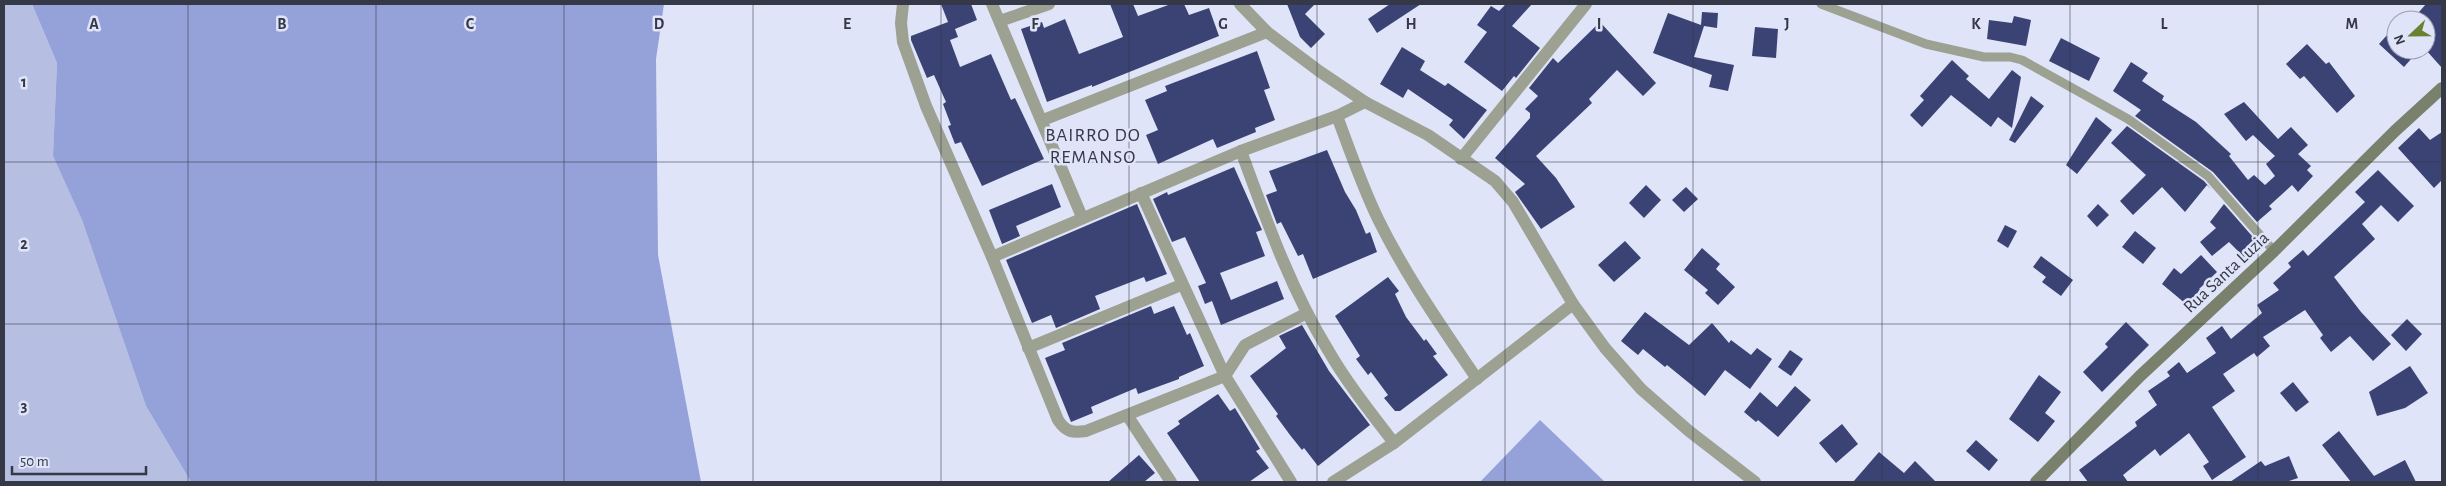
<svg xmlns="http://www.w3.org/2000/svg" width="2446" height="486" viewBox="0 0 2446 486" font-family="'Alegreya Sans',sans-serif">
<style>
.green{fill:#b6bee2}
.forest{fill:#95a1d9}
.building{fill:#3b4374}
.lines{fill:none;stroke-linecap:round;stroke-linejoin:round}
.lane{stroke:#9ca192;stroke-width:9}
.street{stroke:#9ca192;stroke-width:12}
.secondary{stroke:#79806b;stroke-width:12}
.grid{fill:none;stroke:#353846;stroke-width:1;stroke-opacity:0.55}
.labels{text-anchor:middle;stroke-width:5;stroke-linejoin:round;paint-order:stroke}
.street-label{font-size:18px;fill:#353846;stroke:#dfe4f9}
.neighbourhood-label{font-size:19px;letter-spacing:1px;fill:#353846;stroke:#dfe4f9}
.grid-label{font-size:16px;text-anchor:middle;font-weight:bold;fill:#353846;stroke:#dfe4f9;stroke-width:5;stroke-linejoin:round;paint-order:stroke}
</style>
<rect width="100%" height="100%" fill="#dfe4f9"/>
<polygon class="green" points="4,4 32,4 57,63 53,156 82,220 146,406 191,482 4,482"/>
<g class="forest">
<polygon points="32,4 664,4 656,59 658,255 701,482 191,482 146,406 82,220 53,156 57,63"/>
<polygon points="1540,420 1605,482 1480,482"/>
</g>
<g class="building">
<polygon points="941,4 971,4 977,20 955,29 958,37 950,40 960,67 991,54 1011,100 1015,98 1044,159 982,186 961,142 955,144 948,126 951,125 943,104 946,102 934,75 927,78 911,40 911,36 948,22"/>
<polygon points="1110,4 1133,4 1138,16 1171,4 1184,4 1189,15 1209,8 1219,36 1092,87 1092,85 1047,102 1021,29 1042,22 1044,28 1065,19 1079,54 1123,37"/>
<polygon points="1287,4 1315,4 1305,14 1325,34 1311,48 1300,37"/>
<polygon points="1390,4 1421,4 1377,33 1368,19"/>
<polygon points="1506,4 1532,4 1512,26 1540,48 1516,78 1514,76 1502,91 1464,62 1487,32 1477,25 1491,6 1499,11"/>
<polygon points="2426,4 2442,4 2442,68 2426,50 2426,20 2412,20"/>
<polygon points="1702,12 1718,13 1717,28 1704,26 1694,57 1734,65 1728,91 1709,87 1712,75 1653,53 1668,13 1701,25"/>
<polygon points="2014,16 2031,20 2026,46 1987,39 1989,20 2012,23"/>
<polygon points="1600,22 1656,83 1643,96 1617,70 1589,99 1592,103 1536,156 1556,178 1575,207 1541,229 1515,192 1525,184 1495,158 1530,118 1530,113 1525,109 1538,96 1529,88 1553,58 1558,63"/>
<polygon points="2396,25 2396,50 2419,50 2404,67 2379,44"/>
<polygon points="1755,27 1778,29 1776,58 1752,56"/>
<polygon points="2061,38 2100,58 2089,81 2049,61"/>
<polygon points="2307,44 2326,64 2329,62 2355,96 2337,113 2304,76 2300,79 2286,64"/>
<polygon points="1402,47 1425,61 1420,70 1445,86 1448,83 1487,110 1464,139 1449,125 1453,120 1433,106 1408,89 1403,98 1380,84"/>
<polygon points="1257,51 1270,88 1264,90 1275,120 1255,128 1256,132 1217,148 1213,139 1158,164 1146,135 1158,130 1145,100 1167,91 1165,86"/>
<polygon points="1952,60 1969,76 1966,79 1989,99 2012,70 2021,77 2012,128 1998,117 1991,127 1951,95 1922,127 1910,115 1924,100 1920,96"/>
<polygon points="2131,62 2148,73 2142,81 2164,96 2162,100 2196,122 2231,154 2229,156 2248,180 2254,175 2265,185 2275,176 2266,164 2275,156 2253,135 2246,141 2224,114 2244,102 2278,139 2291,127 2308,145 2298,154 2311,166 2307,170 2313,176 2298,192 2292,185 2269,206 2272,209 2257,222 2213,172 2135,116 2141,110 2113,91"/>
<polygon points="2031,96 2044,106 2015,143 2009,140"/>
<polygon points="2096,117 2112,130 2077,174 2066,165"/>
<polygon points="2127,126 2204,181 2211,189 2207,185 2185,212 2162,187 2133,215 2120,201 2146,175 2111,143"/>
<polygon points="2419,128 2430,140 2442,132 2442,180 2434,188 2398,148"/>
<polygon points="1327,150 1345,192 1356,210 1366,234 1370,232 1377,252 1313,279 1303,254 1298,256 1281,222 1277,224 1266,195 1277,191 1269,171"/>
<polygon points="1234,167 1262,230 1256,232 1265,256 1220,273 1231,300 1277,281 1284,299 1221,325 1212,301 1205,304 1198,286 1206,283 1185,237 1172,242 1153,199 1167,192 1168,195"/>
<polygon points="2378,170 2414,206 2398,222 2381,205 2362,224 2375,239 2334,277 2361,312 2391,344 2373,361 2350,336 2331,352 2320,338 2323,335 2305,310 2263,337 2270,346 2257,357 2254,353 2223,374 2235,391 2212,407 2246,457 2212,480 2203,466 2209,462 2189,433 2160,456 2155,449 2123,475 2128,482 2088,482 2079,470 2137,426 2135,422 2157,405 2148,391 2170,376 2167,372 2179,362 2187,373 2216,353 2206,338 2222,326 2231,339 2262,313 2257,305 2279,290 2273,283 2291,267 2288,263 2303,250 2308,256 2365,202 2355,192"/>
<polygon points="1052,184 1061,207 1016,226 1020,236 1002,244 989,210"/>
<polygon points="1646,185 1661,200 1644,218 1629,203"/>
<polygon points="1686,187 1698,199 1684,212 1672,200"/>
<polygon points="1137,204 1167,274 1146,282 1144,277 1095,296 1100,309 1056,328 1051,315 1032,323 1006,260"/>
<polygon points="2098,204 2109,215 2097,227 2087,216"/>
<polygon points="2224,204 2259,244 2244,257 2229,242 2212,256 2200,242 2216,228 2210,222"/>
<polygon points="2005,225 2017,231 2008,248 1997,241"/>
<polygon points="2135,231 2156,248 2143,264 2122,247"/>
<polygon points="1625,241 1641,258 1614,282 1598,265"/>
<polygon points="1702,248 1720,264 1716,269 1735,287 1718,305 1705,293 1708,290 1684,270"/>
<polygon points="2201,255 2217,272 2199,289 2205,293 2192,309 2162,284 2174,268 2181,274"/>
<polygon points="2041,256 2073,280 2061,296 2042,282 2046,277 2033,267"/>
<polygon points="1388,277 1399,291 1395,294 1406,317 1424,341 1426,339 1437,354 1433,356 1448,375 1400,411 1395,411 1384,398 1388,395 1371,372 1368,375 1356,359 1360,356 1335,316"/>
<polygon points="1151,306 1154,314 1174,306 1187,335 1190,333 1204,366 1179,377 1179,379 1138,394 1136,388 1091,407 1093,413 1071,422 1045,358 1065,350 1062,343"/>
<polygon points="1645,312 1689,345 1712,323 1729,343 1731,340 1751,355 1757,348 1772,359 1750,389 1725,370 1705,396 1667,365 1665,367 1643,349 1638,355 1621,341"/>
<polygon points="2407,319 2422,334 2406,351 2391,335"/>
<polygon points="2126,322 2149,345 2102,392 2083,372 2108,347 2105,344"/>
<polygon points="1302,325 1329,371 1370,425 1318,466 1304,448 1302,450 1290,435 1276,416 1278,414 1250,376 1286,348 1279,336"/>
<polygon points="1790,350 1803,359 1791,376 1778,367"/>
<polygon points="2410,366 2428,393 2405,408 2377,416 2369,392"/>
<polygon points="2039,375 2061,392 2045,413 2055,421 2038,442 2009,419"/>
<polygon points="2293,382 2309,402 2296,412 2280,393"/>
<polygon points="1795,386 1811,400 1778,437 1758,420 1756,422 1744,412 1760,392 1777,407"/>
<polygon points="1218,394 1230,411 1235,408 1260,449 1256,451 1269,468 1249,482 1200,482 1167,433 1180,424 1178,421"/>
<polygon points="1842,424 1858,444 1836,463 1819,443"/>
<polygon points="2339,431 2374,476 2405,460 2416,482 2351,482 2322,445"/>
<polygon points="1976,440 1998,460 1989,471 1966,451"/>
<polygon points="1879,452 1904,473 1915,461 1936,482 1853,482"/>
<polygon points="1139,455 1155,473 1144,482 1108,482"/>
<polygon points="2289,456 2298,478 2286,482 2230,482 2261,461 2265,466"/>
</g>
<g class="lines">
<polyline class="lane" points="1821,4 1926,44 1984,57 2010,57 2022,60 2128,119 2208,176 2274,251"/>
<g class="street">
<path d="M903 4 901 23 903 42 926 106 992 257 1058 420C1066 432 1072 433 1086 431L1225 376 1245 345 1307 313"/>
<polyline points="992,4 1082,217"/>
<polyline points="1240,4 1267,32 1319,71 1365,102 1428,135 1495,181 1513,202 1573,304 1605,348 1641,389 1689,431 1755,482"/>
<polyline points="1000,21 1049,4"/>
<path d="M1337 116C1350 151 1362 186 1378 219 1406 276 1442 327 1477 379"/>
<polyline points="1043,120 1267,32"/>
<path d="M1241 151C1266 219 1290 288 1328 350 1347 383 1371 413 1394 443"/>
<polyline points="1461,159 1586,4"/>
<polyline points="1141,193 1225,376 1291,482"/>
<polyline points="992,257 1241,151 1337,116 1365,102"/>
<polyline points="1028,348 1181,285"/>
<polyline points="1127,415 1171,482"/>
<polyline points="1333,482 1394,443 1573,304"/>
</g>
<polyline class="secondary" points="2036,482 2140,376 2274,251 2395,131 2442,88"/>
</g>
<path class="grid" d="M188 4V482M376 4V482M564 4V482M753 4V482M941 4V482M1129 4V482M1317 4V482M1505 4V482M1693 4V482M1882 4V482M2070 4V482M2258 4V482M4 162H2442M4 324H2442"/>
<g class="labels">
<g class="street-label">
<text transform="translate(2226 272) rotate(-43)" y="6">Rua Santa Luzia</text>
</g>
<g class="neighbourhood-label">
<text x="1093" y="141">BAIRRO DO<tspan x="1093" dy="22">REMANSO</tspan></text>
</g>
</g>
<g class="grid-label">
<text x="94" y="29">A</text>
<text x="282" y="29">B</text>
<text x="470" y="29">C</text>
<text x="659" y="29">D</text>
<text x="847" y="29">E</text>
<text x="1035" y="29">F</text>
<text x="1223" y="29">G</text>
<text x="1411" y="29">H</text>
<text x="1599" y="29">I</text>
<text x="1787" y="29">J</text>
<text x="1976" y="29">K</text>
<text x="2164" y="29">L</text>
<text x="2352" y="29">M</text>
<text x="24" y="87">1</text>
<text x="24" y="249">2</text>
<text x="24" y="411">3</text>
</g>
<rect width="2446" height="486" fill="none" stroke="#353846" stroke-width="10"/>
<g transform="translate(2411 35) rotate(248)"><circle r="24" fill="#dfe4f9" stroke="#9b9fb1"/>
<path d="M0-4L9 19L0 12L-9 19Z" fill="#6b8132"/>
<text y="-8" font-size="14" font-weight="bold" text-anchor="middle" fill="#353846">N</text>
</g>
<path d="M12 466v8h134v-8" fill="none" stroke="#353846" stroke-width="2.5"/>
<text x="20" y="466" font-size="15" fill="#353846" stroke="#dfe4f9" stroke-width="4" paint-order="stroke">50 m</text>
</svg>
